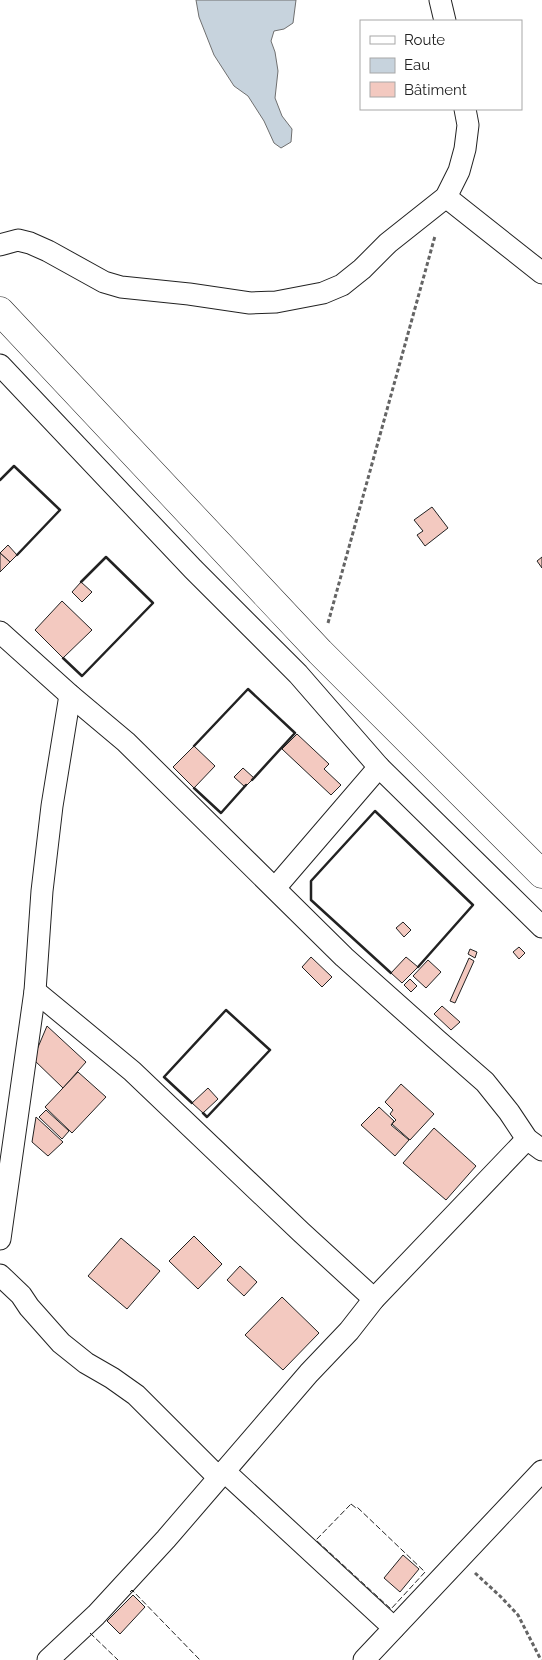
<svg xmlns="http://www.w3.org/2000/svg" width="542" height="1660" viewBox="0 0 542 1660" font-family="Raleway,sans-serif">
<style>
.water{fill:#c7d3dd;stroke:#6f6f6f}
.building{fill:#f3c9c0;stroke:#222}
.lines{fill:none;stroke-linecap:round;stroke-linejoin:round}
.minor-casing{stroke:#222;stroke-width:23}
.primary-casing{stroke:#222;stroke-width:29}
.path{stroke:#646464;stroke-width:3;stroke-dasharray:4 2.5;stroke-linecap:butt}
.minor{stroke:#fff;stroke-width:21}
.primary{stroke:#fff;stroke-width:28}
.fence{stroke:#222;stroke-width:1;stroke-dasharray:6 2.5;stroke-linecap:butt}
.wall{stroke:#222;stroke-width:2.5}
</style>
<rect width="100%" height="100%" fill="#fff"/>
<polygon class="water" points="196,0 296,0 293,23 284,29 274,31 271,41 275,52 278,71 275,98 282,116 292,129 291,142 281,148 274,143 264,121 248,96 234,86 214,55 199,17"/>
<g class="building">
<polygon points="432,507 448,528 425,546 417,535 423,531 414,520"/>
<polygon points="8,545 17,555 10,562 0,553"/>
<polygon points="0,553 10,562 0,572"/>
<polygon points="542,557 542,568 537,561"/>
<polygon points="81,582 92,592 82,602 72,592"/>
<polygon points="62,601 92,630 63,658 35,630"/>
<polygon points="297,734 329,764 324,769 341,785 331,795 282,749"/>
<polygon points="194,746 215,766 194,788 173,767"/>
<polygon points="243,768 254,778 245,787 234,777"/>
<polygon points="403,922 411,930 404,937 396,928"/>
<polygon points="519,947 525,953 519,959 513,952"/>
<polygon points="470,949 477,952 475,958 468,954"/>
<polygon points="311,957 332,977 322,987 302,967"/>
<polygon points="406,957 418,967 402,983 391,973"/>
<polygon points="469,958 474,961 455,1003 450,1001"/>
<polygon points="428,960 441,972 426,988 413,976"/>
<polygon points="410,979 417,986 411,992 404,985"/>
<polygon points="442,1006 460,1022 451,1030 434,1014"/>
<polygon points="47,1026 86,1062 63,1088 33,1059"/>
<polygon points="78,1072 106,1097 72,1133 45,1107"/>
<polygon points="401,1084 434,1114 410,1140 392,1124 396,1120 390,1114 393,1110 385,1102"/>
<polygon points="208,1088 218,1099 203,1113 192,1103"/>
<polygon points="379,1107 394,1121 391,1125 409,1140 395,1156 361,1125"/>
<polygon points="46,1110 69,1131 62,1139 39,1117"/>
<polygon points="36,1117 63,1142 48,1156 32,1142"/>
<polygon points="434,1128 476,1166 446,1200 403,1163"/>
<polygon points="194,1236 222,1264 198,1289 169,1261"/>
<polygon points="121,1238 160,1271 127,1309 88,1276"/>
<polygon points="240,1266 257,1282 244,1296 227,1280"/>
<polygon points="282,1297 319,1333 283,1370 245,1335"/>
<polygon points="403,1555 419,1569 400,1592 384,1578"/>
<polygon points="133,1595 145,1607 120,1634 107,1621"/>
</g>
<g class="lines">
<g class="minor-casing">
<g id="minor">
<polyline points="440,0 445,21"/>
<polyline points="446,197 542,273"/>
<polyline points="0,245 18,240 30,243 48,251 104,282 121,287 189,294 250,303 276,302 323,293 342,285 362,269 388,243 446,197 459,171 465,149 468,125 465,109"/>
<polyline points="0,365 193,569 298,674 379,767 542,927"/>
<polyline points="0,632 70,695 126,742 344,957 437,1040 485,1082 509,1112 527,1139 542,1150"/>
<polyline points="275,888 379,767"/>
<polyline points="35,991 132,1071 301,1232 374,1299"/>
<polyline points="0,1239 35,991 42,891 52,806 70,695"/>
<polyline points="0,1275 21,1295 29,1307 61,1343 86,1363 112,1378 136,1395 218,1477"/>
<polyline points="224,1471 394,1628"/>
<polyline points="48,1660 96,1615 166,1539 309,1373 349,1331 374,1299 527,1139"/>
<polyline points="364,1660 542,1471"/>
</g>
</g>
<g class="primary-casing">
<polyline id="primary" points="0,311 320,652 542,874"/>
</g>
<g class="path">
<polyline points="328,623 435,236"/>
<polyline points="475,1573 500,1596 518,1615 541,1660"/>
</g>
<use href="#minor" class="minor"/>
<use href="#primary" class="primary"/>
<g class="fence">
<polygon points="351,1504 356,1508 357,1507 425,1572 391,1609 316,1540"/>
<polyline points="130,1592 132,1590 200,1660"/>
<polyline points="90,1633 118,1660"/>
</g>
<g class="wall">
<polyline points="0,480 14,466 60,510 17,555"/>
<polyline points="63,658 82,676 153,603 106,557 81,582"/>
<polyline points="194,746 248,689 295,733 252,780"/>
<polyline points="194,788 221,813 246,785"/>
<polyline points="391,973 311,900 311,881 375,811 473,905 418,967"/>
<polyline points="192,1103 164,1077 226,1010 270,1050 207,1117 203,1113"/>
</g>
</g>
<rect x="360" y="20" width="162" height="90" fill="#ffffff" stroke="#a7a7a7"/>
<rect x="370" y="36" width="25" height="8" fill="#ffffff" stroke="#a7a7a7"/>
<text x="404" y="45" font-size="15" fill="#222222">Route</text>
<rect x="370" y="58" width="25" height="15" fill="#c7d3dd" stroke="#a7a7a7"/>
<text x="404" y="70" font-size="15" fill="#222222">Eau</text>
<rect x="370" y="82" width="25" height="15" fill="#f3c9c0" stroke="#a7a7a7"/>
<text x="404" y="95" font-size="15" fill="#222222">Bâtiment</text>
</svg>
